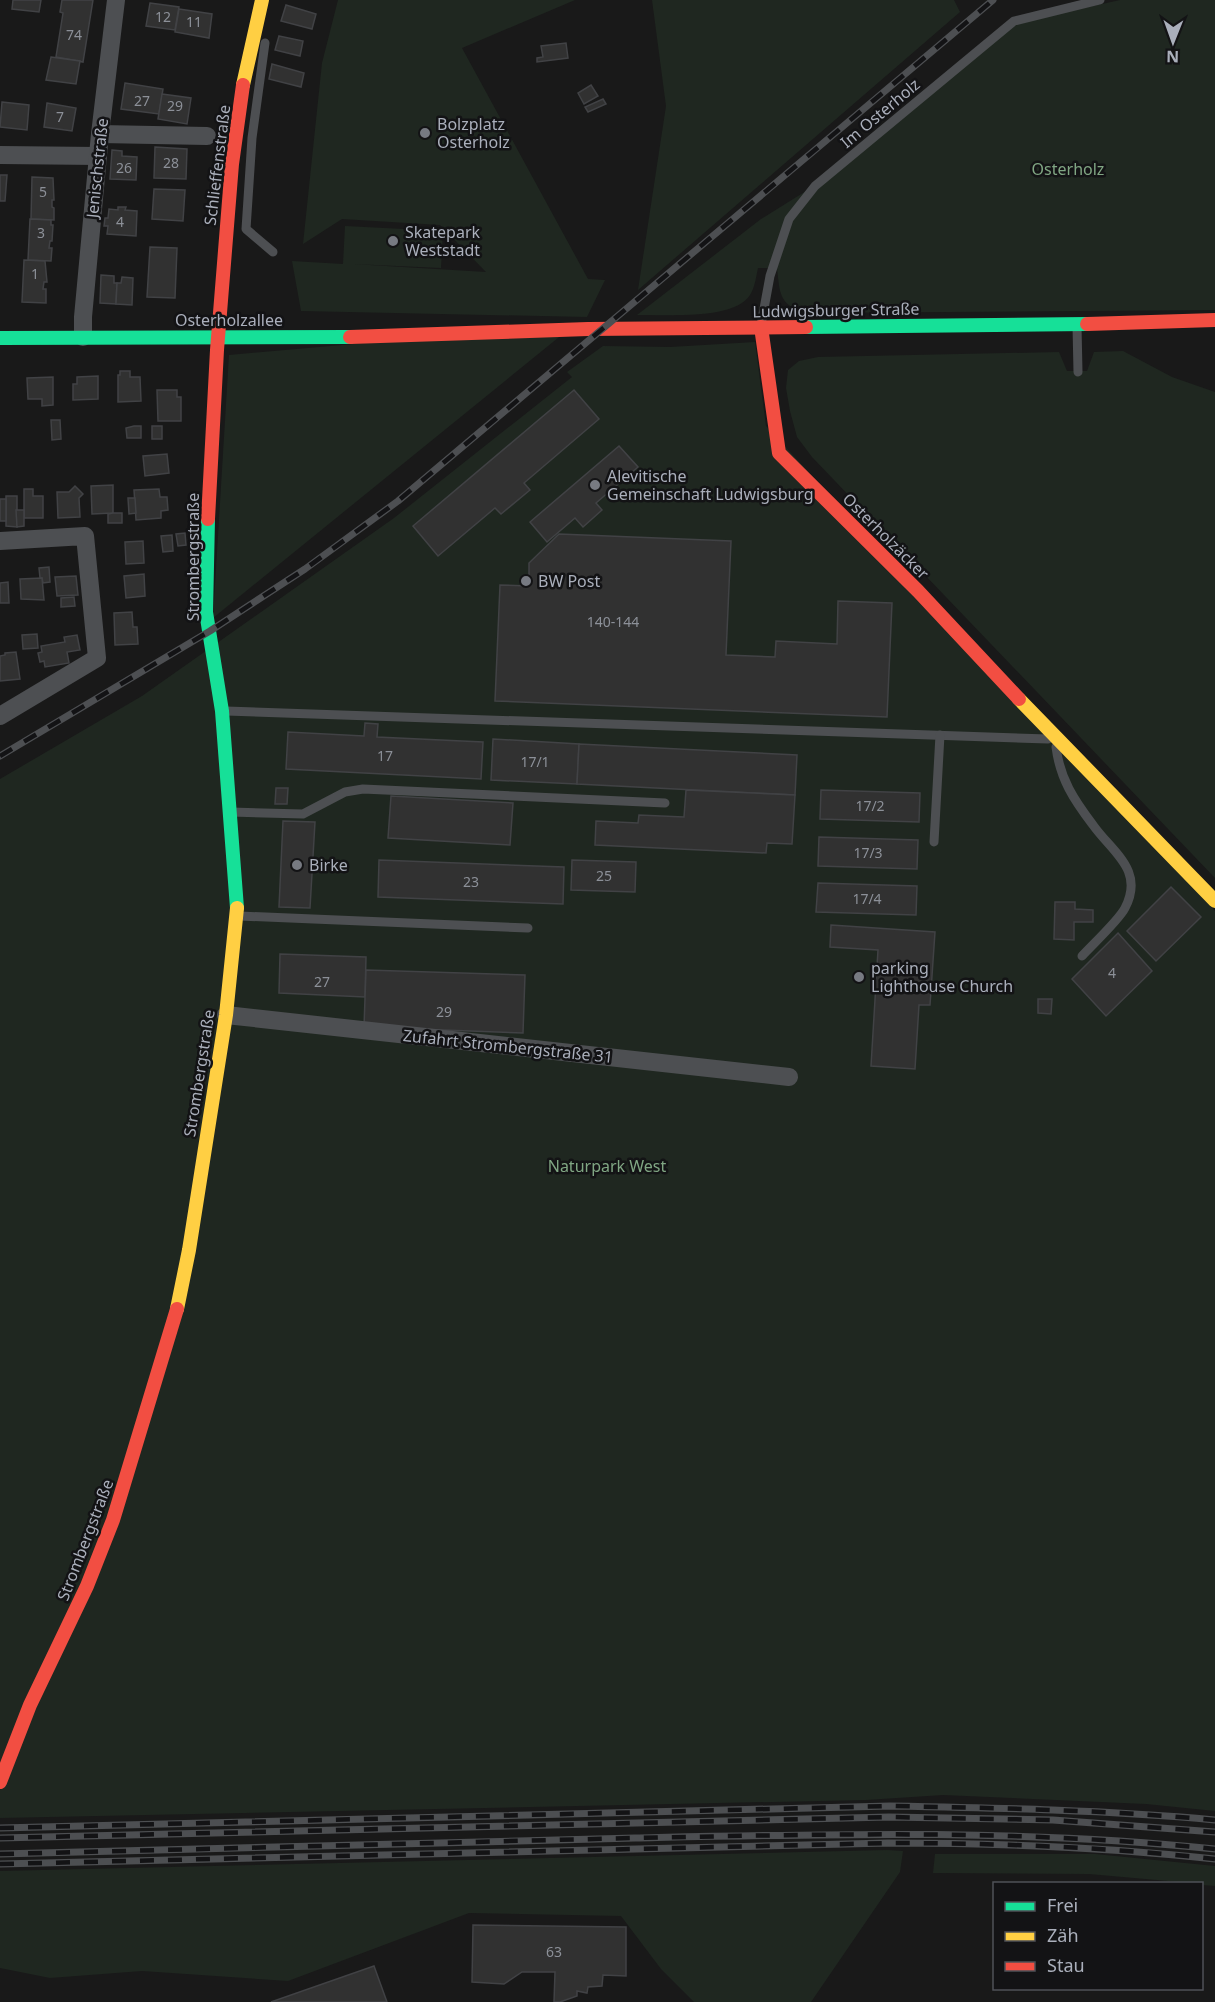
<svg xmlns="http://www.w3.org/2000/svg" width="1215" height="2002" viewBox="0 0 1215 2002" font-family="'Noto Sans',sans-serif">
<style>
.green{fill:#1f2720}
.building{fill:#313131;stroke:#414245;stroke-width:1.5}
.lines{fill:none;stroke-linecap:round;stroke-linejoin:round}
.lane{stroke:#4d4f52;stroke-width:9}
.street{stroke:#4d4f52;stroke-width:18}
.fast{stroke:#16e098;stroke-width:14}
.slow{stroke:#ffcf43;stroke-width:14}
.jam{stroke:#f24e42;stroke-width:14}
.rail-casing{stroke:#4d4f52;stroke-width:7}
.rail{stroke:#131315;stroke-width:4.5;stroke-dasharray:14;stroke-linecap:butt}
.poi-dot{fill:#777a82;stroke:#131315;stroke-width:2}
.labels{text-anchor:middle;stroke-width:5;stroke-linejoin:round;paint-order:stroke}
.number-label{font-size:14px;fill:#8c9098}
.street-label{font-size:16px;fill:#aaafbb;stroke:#131315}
.poi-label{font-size:16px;fill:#aaafbb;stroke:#131315;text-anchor:start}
.park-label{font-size:16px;fill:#80a683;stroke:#131315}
</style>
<rect width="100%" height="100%" fill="#191919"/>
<g class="green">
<polygon points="338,0 575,0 462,48 588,279 605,280 587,317 301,311 292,261 343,264 345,226 443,231 441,268 353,264 486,272 440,225 342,219 303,244 322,63"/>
<polygon points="652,0 954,0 960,12 638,290 666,106"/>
<path d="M1120 0H1215V310L805 313C778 304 780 292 777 268H758C756 277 755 287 750 295 733 321 665 314 637 315L761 219 838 171 1017 23Z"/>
<polygon points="569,329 213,618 229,355 433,337"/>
<polygon points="755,342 766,426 1215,911 1215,1811 1146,1804 943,1795 866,1800 0,1818 0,779 142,696 394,518 572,377 567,372 603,346 670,347"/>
<polygon points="1123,351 1172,377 1215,392 1215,878 812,457 797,437 790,411 786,388 788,370 799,361 818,357 1059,352 1067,371 1087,371 1094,352"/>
<polygon points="887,1850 903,1851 900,1872 811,2002 694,2002 661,1969 621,1916 469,1913 288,1981 142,1971 50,1978 0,1968 0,1871"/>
<polygon points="935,1854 1095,1854 1215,1866 1215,1886 1202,1885 1202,1884 1089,1874 933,1873"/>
</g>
<g class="building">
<polygon points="13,0 41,0 39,12 12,9"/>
<polygon points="62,0 93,0 83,62 56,57 63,13 60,12"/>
<polygon points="150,3 179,7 175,30 146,26"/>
<polygon points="286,5 316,14 312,29 281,21"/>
<polygon points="179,9 212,14 209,38 175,32"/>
<polygon points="279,36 303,41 300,56 275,50"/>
<polygon points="566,43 568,58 537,62 537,58 543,57 541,46"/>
<polygon points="51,57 80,61 76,84 46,80"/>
<polygon points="272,64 304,73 301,87 269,79"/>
<polygon points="125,83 163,89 159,114 121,109"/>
<polygon points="591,85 598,96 584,104 578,93"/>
<polygon points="162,94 191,98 187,124 158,119"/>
<polygon points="603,99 606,104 588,112 585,107"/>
<polygon points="2,102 29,105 27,130 0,127"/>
<polygon points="47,103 76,108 72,131 44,127"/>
<polygon points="155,147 187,149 186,179 154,178"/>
<polygon points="112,150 122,151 122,156 137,157 136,180 110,179"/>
<polygon points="0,175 7,175 5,201 0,201"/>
<polygon points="32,177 53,178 54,200 52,200 52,207 54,208 54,220 31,219"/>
<polygon points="154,189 185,190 183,221 152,219"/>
<polygon points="118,207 126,207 125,210 137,211 136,236 107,234 108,226 104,226 105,218 108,218 109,209 118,210"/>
<polygon points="30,219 51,220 51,225 53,225 52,241 50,241 49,248 52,248 51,261 28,260"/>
<polygon points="150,247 177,248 175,298 147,297"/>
<polygon points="24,260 45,261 47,282 44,282 43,289 46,289 46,303 22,302"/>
<polygon points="101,275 114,276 114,283 117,283 116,304 100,303"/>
<polygon points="122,277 133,278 132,305 116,304 117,283 121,283"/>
<polygon points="120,371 130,371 130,377 140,377 141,401 118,402 118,375 120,375"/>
<polygon points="98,376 98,399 73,400 73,384 77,384 77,377"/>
<polygon points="53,377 53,405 42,406 42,399 28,399 27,378"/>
<polygon points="157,390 177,390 177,397 181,397 181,421 158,421"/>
<polygon points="574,390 599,419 524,483 530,490 501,514 495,508 438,556 413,526"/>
<polygon points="51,420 60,420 61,439 52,440"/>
<polygon points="134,426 141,426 141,438 127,438 126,428"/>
<rect x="152" y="426" width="10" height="13"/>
<polygon points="619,446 638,467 596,503 602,510 583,527 575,518 547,542 530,522"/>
<polygon points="167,454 169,473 145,476 143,456"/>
<polygon points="113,485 113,513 92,514 91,486"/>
<polygon points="75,486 83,494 79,498 80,517 58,518 57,492 69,492"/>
<polygon points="24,489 33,489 33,496 43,496 43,518 24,518"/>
<polygon points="159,489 160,497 167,497 168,510 161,511 161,518 136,520 134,490"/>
<polygon points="6,496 17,496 17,527 6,526"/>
<polygon points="128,498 135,498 136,513 129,514"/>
<rect x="0" y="499" width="6" height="22"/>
<polygon points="16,510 24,510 24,526 17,527"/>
<polygon points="113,513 122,513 122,523 108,523 108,514"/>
<polygon points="185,533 186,545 178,546 176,534"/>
<polygon points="559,534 731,541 726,655 775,657 776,641 837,644 838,601 892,603 887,717 495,701 500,585 529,586 529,563"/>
<polygon points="172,535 173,551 163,552 161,536"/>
<polygon points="143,541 144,563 126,564 125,542"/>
<polygon points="49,567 50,582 43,583 42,578 40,578 39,568"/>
<polygon points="144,574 145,596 126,598 124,576"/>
<polygon points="76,576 78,595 57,596 55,577"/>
<polygon points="42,578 44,600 21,599 20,579"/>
<polygon points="8,582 9,603 0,603 0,583"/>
<polygon points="74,597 75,606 61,607 61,598"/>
<polygon points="132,612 133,627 137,627 138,644 115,645 114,613"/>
<polygon points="37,634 38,648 23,649 22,635"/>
<polygon points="77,635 80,650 67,652 69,663 45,667 44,661 40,662 38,653 42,652 41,646 65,642 64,637"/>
<polygon points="16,652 20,679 0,681 0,656 5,655 5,653"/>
<polygon points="365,723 378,724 377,737 483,742 481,779 286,769 288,732 364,736"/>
<polygon points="493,739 579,744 577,784 491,780"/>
<polygon points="579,744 797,755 795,795 577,784"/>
<polygon points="276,788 288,788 287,804 275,804"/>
<polygon points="686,790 795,795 792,844 767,843 766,853 595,845 596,821 638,823 639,815 684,817"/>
<polygon points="821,790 920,793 919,822 820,819"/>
<polygon points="391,796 513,803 510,845 388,838"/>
<polygon points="283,821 315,822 310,908 279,907"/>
<polygon points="819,837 918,840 917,869 818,866"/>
<polygon points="379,860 564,867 563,904 378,897"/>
<polygon points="572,860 636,862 635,892 571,890"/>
<polygon points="818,883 917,886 916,915 816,912"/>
<polygon points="1171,887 1201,917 1156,961 1127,931"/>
<polygon points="1055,902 1075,902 1075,909 1093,910 1093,922 1074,922 1074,940 1054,939"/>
<polygon points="831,925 935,932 930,1005 919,1005 915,1069 871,1066 878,950 830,947"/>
<polygon points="1118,933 1152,971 1106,1016 1072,979"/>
<polygon points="280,954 366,957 365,997 279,993"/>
<polygon points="366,970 525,975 523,1033 364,1027"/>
<polygon points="1038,999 1052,999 1051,1014 1038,1013"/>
<polygon points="473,1925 626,1927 626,1976 603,1975 602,1986 588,1987 587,1993 577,1991 577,1996 560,2002 554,2002 555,1972 522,1972 504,1984 472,1982"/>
<polygon points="374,1966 387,2002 271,2002"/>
</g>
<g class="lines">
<g class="lane">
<polyline points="265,43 252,138 246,229 273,252"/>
<polyline points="761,325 770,276 789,219 815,186 1014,21 1100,0"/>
<polyline points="1077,326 1078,372"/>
<polyline points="226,711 1048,739"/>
<path d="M1056 747C1060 779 1074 800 1093 825 1112 852 1145 870 1125 908 1119 920 1092 945 1082 956"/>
<polyline points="231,812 303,814 345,792 363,789 665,803"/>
<polyline points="934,842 940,735"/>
<polyline points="240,916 528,928"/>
</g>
<g class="street">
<polyline points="100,134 207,136"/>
<polyline points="0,155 98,156"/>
<polyline points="83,337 83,317 100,134 116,0"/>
<polyline points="0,541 85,536 97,658 0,716"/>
<polyline points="226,1015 789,1077"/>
</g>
<g class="fast">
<polyline points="806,327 1087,324"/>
<polyline points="0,338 350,337"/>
<polyline points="208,519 206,612 222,711 237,908"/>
</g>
<g class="slow">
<polyline points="243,85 262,0"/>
<polyline points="1019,699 1215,901"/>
<polyline points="177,1309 189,1250 226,1015 237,908"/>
</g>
<g class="jam">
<polyline points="1087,324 1215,320"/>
<polyline points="761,327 779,453 918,591 1019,699"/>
<polyline points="350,337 588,329 806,327"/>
<polyline points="208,519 217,350 232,164 243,85"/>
<polyline points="0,1782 30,1705 87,1586 113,1520 177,1309"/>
</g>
<g class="rail-casing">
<g id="rail">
<polyline points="0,756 210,631 305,569 398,501 993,0"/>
<path d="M0 1828 890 1806C999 1808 1107 1810 1215 1820"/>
<polyline points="0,1838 889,1817 1053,1820 1215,1832"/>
<path d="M0 1854C212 1849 423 1843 635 1838 829 1834 1022 1829 1215 1849"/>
<path d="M0 1864 888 1843C997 1843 1106 1847 1215 1859"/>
</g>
</g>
<use href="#rail" class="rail"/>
</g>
<g class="poi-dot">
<circle cx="425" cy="133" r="6"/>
<circle cx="393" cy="241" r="6"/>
<circle cx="595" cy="485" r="6"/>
<circle cx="526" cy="581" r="6"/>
<circle cx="297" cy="865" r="6"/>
<circle cx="859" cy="977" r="6"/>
</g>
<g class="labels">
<g class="number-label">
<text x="163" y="22">12</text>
<text x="194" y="27">11</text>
<text x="74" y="40">74</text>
<text x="142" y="106">27</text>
<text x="175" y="111">29</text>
<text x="60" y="122">7</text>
<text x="171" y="168">28</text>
<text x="124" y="173">26</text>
<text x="43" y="197">5</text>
<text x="120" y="227">4</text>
<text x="41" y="238">3</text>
<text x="35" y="279">1</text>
<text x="613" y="627">140-144</text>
<text x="385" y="761">17</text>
<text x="535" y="767">17/1</text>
<text x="870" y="811">17/2</text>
<text x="868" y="858">17/3</text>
<text x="604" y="881">25</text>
<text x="471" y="887">23</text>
<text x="867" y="904">17/4</text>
<text x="1112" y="978">4</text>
<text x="322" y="987">27</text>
<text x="444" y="1017">29</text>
<text x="554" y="1957">63</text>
</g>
<g class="street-label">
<text transform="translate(880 113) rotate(-40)" y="6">Im Osterholz</text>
<text transform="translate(217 165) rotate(-83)" y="6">Schlieffenstraße</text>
<text transform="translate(97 168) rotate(-84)" y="6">Jenischstraße</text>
<text transform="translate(836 310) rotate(-1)" y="6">Ludwigsburger Straße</text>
<text x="229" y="326">Osterholzallee</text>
<text transform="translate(886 536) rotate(45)" y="6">Osterholzäcker</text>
<text transform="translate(193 557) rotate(-90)" y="6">Strombergstraße</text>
<text transform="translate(508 1046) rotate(6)" y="6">Zufahrt Strombergstraße 31</text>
<text transform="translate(199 1073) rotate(-81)" y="6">Strombergstraße</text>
<text transform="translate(85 1540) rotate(-69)" y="6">Strombergstraße</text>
</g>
<g class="poi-label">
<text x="437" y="130">Bolzplatz<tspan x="437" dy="18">Osterholz</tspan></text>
<text x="405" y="238">Skatepark<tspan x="405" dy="18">Weststadt</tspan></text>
<text x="607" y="482">Alevitische<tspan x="607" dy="18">Gemeinschaft Ludwigsburg</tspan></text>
<text x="538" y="587">BW Post</text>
<text x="309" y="871">Birke</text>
<text x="871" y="974">parking<tspan x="871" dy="18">Lighthouse Church</tspan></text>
</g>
<g class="park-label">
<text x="1068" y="175">Osterholz</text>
<text x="607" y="1172">Naturpark West</text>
</g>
</g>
<rect x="993" y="1882" width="210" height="108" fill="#131315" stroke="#4f5157" stroke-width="1.5"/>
<rect x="1005" y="1902" width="30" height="9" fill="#16e098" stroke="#4f5157" stroke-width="1.5"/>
<text x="1047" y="1912" font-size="18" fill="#aaafbb">Frei</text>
<rect x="1005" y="1932" width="30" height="9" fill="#ffcf43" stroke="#4f5157" stroke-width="1.5"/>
<text x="1047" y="1942" font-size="18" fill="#aaafbb">Zäh</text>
<rect x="1005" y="1962" width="30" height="9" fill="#f24e42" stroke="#4f5157" stroke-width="1.5"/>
<text x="1047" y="1972" font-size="18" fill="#aaafbb">Stau</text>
<g transform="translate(1173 42) rotate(181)" stroke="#131315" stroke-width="4.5" paint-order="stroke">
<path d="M0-4.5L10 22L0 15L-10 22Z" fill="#aaafbb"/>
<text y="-9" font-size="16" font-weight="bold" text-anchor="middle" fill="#aaafbb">N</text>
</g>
</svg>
